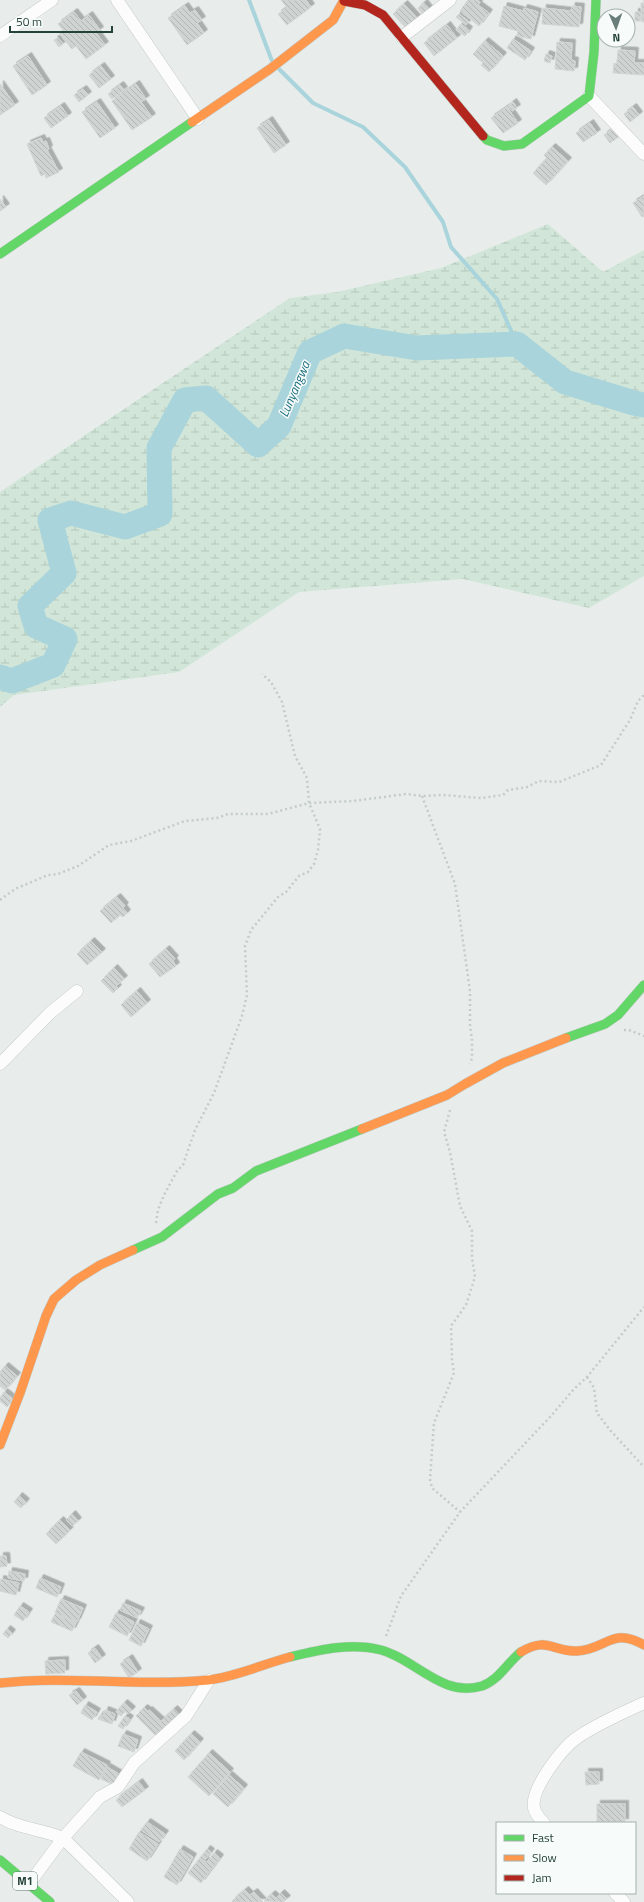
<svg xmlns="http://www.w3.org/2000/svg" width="644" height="1902" viewBox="0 0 644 1902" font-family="'Titillium Web',sans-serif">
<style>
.wetland{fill:url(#wetland-marsh)}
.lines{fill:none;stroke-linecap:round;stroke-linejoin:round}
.stream{stroke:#a9d4db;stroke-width:4}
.river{stroke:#a9d4db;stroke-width:25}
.building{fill:url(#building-back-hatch);stroke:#d1d6d4;filter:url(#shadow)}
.street-casing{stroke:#c5cac8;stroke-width:13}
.fast-casing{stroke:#c3cbc8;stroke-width:10}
.slow-casing{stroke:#c3cbc8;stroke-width:10}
.jam-casing{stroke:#c3cbc8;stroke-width:10}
.path{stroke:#c3ccca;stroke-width:2.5;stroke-dasharray:2 3;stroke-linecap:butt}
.street{stroke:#fcfcfc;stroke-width:12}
.fast{stroke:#63d668;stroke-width:9}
.slow{stroke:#ff974d;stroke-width:9}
.jam{stroke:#b3261e;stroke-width:9}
.labels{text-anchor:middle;stroke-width:3;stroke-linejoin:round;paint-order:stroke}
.shield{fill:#f7fbf9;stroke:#637a73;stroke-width:1}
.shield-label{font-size:11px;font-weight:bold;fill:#24423a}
.water-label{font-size:13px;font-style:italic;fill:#1c6f80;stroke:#f7fbf9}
</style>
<defs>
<pattern id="wetland-marsh" width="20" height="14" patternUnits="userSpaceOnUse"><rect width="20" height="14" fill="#d1e6d8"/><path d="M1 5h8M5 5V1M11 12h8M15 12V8" fill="none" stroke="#b3c6ba"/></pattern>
<pattern id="building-back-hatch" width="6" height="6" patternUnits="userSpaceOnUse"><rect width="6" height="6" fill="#cfd4d2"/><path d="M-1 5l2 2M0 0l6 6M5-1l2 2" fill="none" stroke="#b2b7b5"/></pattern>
<filter id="shadow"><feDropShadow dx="3.5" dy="-3.5" stdDeviation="0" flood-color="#0004"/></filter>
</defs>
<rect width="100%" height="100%" fill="#e8edeb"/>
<polygon class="wetland" points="548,224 603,272 644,250 644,576 589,608 463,579 299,592 179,672 14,695 0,707 0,492 290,298 337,292 441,268"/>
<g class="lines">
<g class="stream">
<polyline points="249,0 272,61"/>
<polyline points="278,68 313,103 363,127 405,167 443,222 451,247 497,299 517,344"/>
</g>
<polyline class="river" points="0,677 12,681 53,665 65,639 36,626 30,606 64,573 50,520 71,513 125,527 160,514 159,448 185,400 206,398 258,445 279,426 310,352 344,336 417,348 517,344 565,382 634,403 644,405"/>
</g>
<g class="building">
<polygon points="281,0 306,0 311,7 287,25 278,14 287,8"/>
<polygon points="468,0 478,0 480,2 478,5 489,13 479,26 460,11"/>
<polygon points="424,3 432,13 426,19 418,8"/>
<polygon points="641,3 644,3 644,22 642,22"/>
<polygon points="404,4 417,18 406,28 393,14"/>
<polygon points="185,6 190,13 195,10 202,20 197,23 204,33 187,45 168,18"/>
<polygon points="504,6 523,11 524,8 538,12 531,39 517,36 518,31 499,26"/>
<polygon points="572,6 581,7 579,27 542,24 543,8 571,11"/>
<polygon points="74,12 81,21 89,15 100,30 96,33 105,45 86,59 76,46 72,49 59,33 63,30 58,24"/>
<polygon points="635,12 640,12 641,21 635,21"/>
<polygon points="459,14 468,21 466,25 456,17"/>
<polygon points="461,24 469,30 465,36 456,30"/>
<polygon points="447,25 457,38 434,56 424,43"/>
<polygon points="58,38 63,44 59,47 54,40"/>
<polygon points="513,39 531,51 525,60 507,48"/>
<polygon points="485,41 503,56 489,72 481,65 483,63 473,54"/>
<polygon points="557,42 572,43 571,60 575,61 574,71 555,69"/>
<polygon points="618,50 635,51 634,63 644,63 644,75 613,73 614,63 617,64"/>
<polygon points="546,54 552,56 550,63 544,61"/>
<polygon points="28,56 47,85 32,95 13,66"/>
<polygon points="101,66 111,79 99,88 89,75"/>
<polygon points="0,84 15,105 0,115"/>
<polygon points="136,84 146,99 141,102 152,117 132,130 112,101"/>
<polygon points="120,85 124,90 112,99 108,94"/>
<polygon points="83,89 88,95 79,102 74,95"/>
<polygon points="97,102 115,128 100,138 82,112"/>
<polygon points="513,102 517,108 512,111 508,106"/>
<polygon points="61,106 68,116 51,128 44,118"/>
<polygon points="507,107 518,123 503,133 491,118"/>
<polygon points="633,107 639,115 630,122 624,114"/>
<polygon points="269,120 286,145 274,153 257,128"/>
<polygon points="590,123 597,133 583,142 576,133"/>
<polygon points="614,128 620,136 610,143 604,135"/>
<polygon points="41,138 43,142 46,141 49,149 47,150 59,172 46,178 45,174 41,176 27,144"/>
<polygon points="552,147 568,161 546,185 533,173 547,158 544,155"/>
<polygon points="644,196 644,216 642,217 633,203"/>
<polygon points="0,199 6,207 0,211"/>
<polygon points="117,897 125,906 123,908 127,913 123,917 120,915 111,923 100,911"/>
<polygon points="91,941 102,952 87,965 77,954"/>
<polygon points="166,949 175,959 173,961 176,966 160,977 149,964"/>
<polygon points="114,968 124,979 116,986 118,988 113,993 101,981"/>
<polygon points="137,991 147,1003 131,1017 121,1005"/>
<polygon points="5,1366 17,1376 5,1390 0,1386 0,1372"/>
<polygon points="4,1392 13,1399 7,1407 0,1401 0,1398"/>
<polygon points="19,1496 26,1502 21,1508 14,1502"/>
<polygon points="72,1514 78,1521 72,1526 66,1520"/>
<polygon points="60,1520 70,1530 56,1544 46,1534"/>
<polygon points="0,1556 6,1556 7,1566 0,1567"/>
<polygon points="9,1571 25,1574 24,1581 8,1578"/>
<polygon points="40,1578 61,1587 57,1597 36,1588"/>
<polygon points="0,1579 19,1583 16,1595 0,1591"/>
<polygon points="61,1599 83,1608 77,1622 55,1613"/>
<polygon points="123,1603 141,1611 137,1618 120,1610"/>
<polygon points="20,1606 29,1612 23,1621 14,1615"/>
<polygon points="116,1613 134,1622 127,1636 109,1627"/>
<polygon points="55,1614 76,1623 72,1631 51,1622"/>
<polygon points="137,1623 149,1629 141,1646 129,1640"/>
<polygon points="7,1629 12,1633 8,1638 3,1634"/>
<polygon points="95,1648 102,1658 95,1663 88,1653"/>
<polygon points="129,1658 138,1672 129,1678 120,1664"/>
<polygon points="65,1660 65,1673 46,1674 45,1661"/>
<polygon points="76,1691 83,1700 77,1705 69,1695"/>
<polygon points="124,1703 132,1710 128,1714 125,1711 121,1716 116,1712"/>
<polygon points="85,1705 97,1712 92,1720 81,1713"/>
<polygon points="144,1708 148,1711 149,1710 161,1721 174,1709 181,1716 159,1739 136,1716"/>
<polygon points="105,1710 115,1714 112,1724 98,1719 100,1715 103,1716"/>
<polygon points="125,1716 130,1719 123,1729 118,1726"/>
<polygon points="123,1734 138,1740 134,1752 118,1746"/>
<polygon points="191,1734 200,1742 184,1760 175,1751"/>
<polygon points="81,1752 107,1765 99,1780 73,1766"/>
<polygon points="209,1753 230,1772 209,1796 188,1777"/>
<polygon points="107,1767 121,1775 116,1786 101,1779"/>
<polygon points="585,1772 599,1772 599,1784 586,1785"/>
<polygon points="229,1775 244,1788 228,1807 213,1794"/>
<polygon points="139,1782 145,1790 122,1807 116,1800"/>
<rect x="597" y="1804" width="28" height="18"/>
<polygon points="147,1822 165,1834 159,1842 141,1830"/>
<polygon points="139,1832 158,1844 147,1861 129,1849"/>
<polygon points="180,1849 193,1857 177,1885 164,1877"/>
<polygon points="207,1849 211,1852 204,1861 207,1862 214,1853 220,1858 201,1883 188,1873"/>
<polygon points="245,1890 250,1895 254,1892 263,1902 233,1902 232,1901"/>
<polygon points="281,1893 287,1899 283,1902 264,1901 272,1894 276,1898"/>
</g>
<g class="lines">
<g class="street-casing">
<g id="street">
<polyline points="117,0 198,119"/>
<polyline points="0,36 52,0"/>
<polyline points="402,37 450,0"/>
<polyline points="589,96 644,154"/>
<polyline points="0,1064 50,1013 77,991"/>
<path d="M0 1817C19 1829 42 1829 63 1838L29 1884"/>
<path d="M544 1823C540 1819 535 1813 534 1808 530 1789 563 1747 578 1737 599 1723 622 1713 644 1703"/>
<polyline points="615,1893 624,1902"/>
<polyline points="128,1902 63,1838 100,1797 118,1787 134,1763 186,1716 209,1680"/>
</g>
</g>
<g class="fast-casing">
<g id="fast">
<polyline points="483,136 487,140 504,146 522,144 589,96 594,52 596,0"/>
<polyline points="0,254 192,122"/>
<polyline points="566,1038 605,1024 618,1015 644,985"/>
<polyline points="133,1250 162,1237 218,1194 233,1188 256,1171 362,1129"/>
<path d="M290 1657C319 1650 351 1642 381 1650 415 1659 442 1698 482 1686 499 1680 507 1663 521 1652"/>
<polyline points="0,1860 50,1902"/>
</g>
</g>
<g class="slow-casing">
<g id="slow">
<polyline points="192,122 270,69 333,20 344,0"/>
<polyline points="362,1129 447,1095 465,1084 503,1063 566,1038"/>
<polyline points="0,1445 20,1393 46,1316 54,1299 76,1280 100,1265 133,1250"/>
<path d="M521 1652C547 1636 553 1652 577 1651 606 1650 612 1626 644 1645"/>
<path d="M0 1683C69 1675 138 1687 208 1680 236 1677 263 1664 290 1657"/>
</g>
</g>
<g class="jam-casing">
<polyline id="jam" points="344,1 365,5 383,15 483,136"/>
</g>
<g class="path">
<polyline points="422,796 455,884 470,991 470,1025 472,1040 472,1058 470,1064"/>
<polyline points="0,900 15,889 48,875 58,874 78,866 109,845 131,841 185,821 217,818 228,814 268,814 309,803 353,801 406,794 422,796 443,795 481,798 503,795 508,790 527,787 539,781 559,782 601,765 630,720 638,701 644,695"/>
<polyline points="624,1030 629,1030 644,1036"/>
<polyline points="450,1110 444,1132 450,1152 460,1206 472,1231 472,1258 475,1277 466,1305 451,1326 452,1360 454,1373 434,1423 430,1479 432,1488 460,1512"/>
<polyline points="156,1223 158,1210 164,1195 177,1171 183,1165 195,1130 214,1093 242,1016 247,995 245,946 251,930 278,897 286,892 299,876 308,872 314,864 318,850 320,829 309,803 307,778 295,756 282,702 271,682 262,674"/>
<polyline points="587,1377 594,1388 597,1413 610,1430 644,1467"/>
<polyline points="386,1636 401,1596 460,1512 551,1416 574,1389 587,1377 644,1307"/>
</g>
<use href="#street" class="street"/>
<use href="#fast" class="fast"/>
<use href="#slow" class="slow"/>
<use href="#jam" class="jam"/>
</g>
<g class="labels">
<rect class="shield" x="13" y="1872" width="24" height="18" rx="3"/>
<g class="shield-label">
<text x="25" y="1885">M1</text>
</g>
<g class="water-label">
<text transform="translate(294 389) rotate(-67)" y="5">Lunyangwa</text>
</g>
</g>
<rect x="496" y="1822" width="140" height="72" fill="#f7fbf9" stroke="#a3b1ad"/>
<rect x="504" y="1835" width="20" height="6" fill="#63d668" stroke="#a3b1ad"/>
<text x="532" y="1842" font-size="12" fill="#24423a">Fast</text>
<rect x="504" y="1855" width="20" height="6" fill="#ff974d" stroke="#a3b1ad"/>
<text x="532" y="1862" font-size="12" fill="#24423a">Slow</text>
<rect x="504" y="1875" width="20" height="6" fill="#b3261e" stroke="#a3b1ad"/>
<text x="532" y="1882" font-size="12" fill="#24423a">Jam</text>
<g transform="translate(616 28) rotate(178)"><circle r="19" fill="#f7fbf9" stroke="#a3b1ad"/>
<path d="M0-3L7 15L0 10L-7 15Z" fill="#697e78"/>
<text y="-6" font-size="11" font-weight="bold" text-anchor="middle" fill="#24423a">N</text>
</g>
<path d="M10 26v6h102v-6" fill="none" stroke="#24423a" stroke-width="2"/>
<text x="16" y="26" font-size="12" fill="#24423a" stroke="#f7fbf9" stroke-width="3" paint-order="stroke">50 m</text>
</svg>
